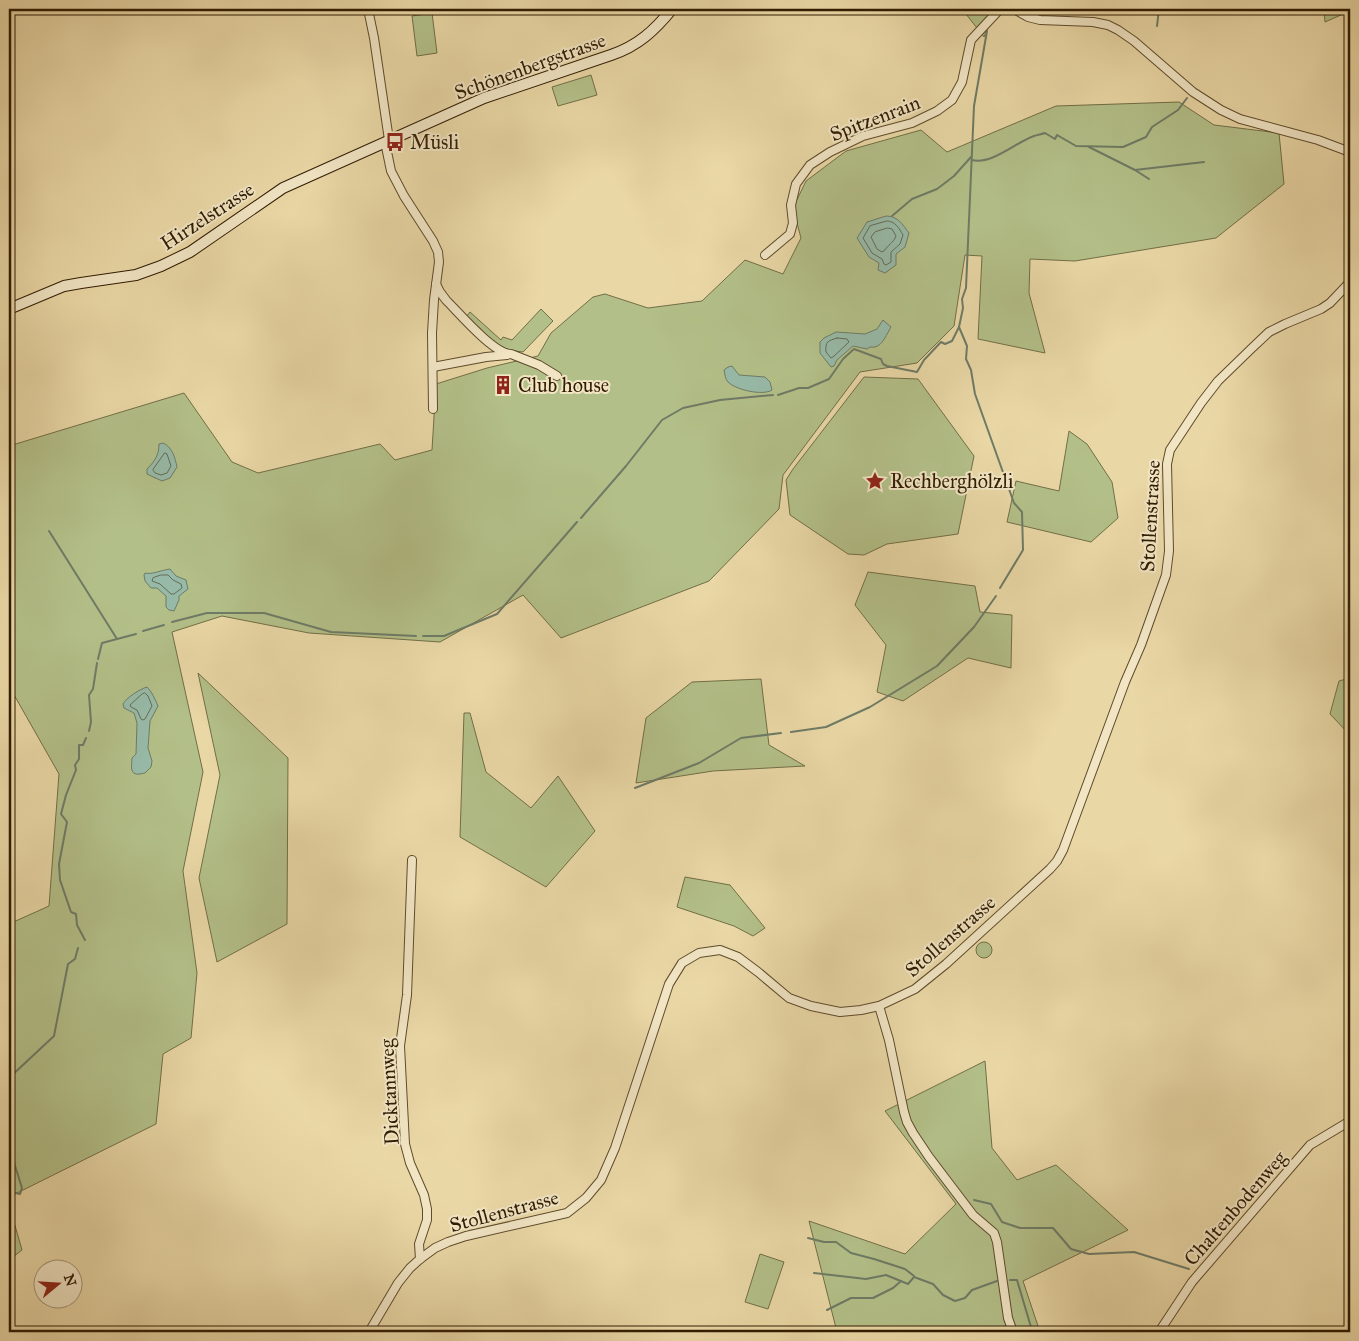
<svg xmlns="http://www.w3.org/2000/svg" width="1359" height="1341" viewBox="0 0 1359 1341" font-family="'IM FELL Great Primer',serif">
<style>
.green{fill:#b3bf88;stroke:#726e46}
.water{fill:#97baa8;stroke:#6e7b66}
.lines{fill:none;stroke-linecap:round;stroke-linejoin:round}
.shore{stroke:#646b56;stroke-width:1}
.stream{stroke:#6e7b66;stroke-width:2}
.street-casing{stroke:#5f4b2c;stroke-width:10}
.secondary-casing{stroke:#311c03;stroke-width:12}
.street{stroke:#f1e5c4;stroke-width:8}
.secondary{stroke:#f1e5c4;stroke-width:10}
.labels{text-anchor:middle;stroke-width:4;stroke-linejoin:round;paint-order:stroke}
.street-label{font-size:20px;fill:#311c03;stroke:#f1e5c4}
.poi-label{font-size:20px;fill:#311c03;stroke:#f1e5c4;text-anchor:start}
</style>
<rect width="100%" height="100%" fill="#e9d7a5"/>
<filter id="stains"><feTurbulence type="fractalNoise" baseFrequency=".004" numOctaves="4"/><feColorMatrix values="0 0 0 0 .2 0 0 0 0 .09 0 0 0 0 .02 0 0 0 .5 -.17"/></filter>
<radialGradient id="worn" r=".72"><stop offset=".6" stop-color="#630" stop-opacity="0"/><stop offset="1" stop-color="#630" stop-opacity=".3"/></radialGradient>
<g class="green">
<polygon points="962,9 995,9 984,37"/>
<polygon points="1324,9 1350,9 1350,11 1325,22"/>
<polygon points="432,13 437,53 417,56 412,16"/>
<polygon points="591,75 597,95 558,106 552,87"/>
<polygon points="1179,102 1214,125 1279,133 1284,184 1216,238 1075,261 1030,259 1029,293 1045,353 978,339 982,256 965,255 954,326 917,363 860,372 783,475 779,509 709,581 561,638 523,595 440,642 309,633 222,616 172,632 203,772 183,871 197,973 191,1038 163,1054 156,1124 9,1197 9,924 49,906 59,774 9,686 9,446 184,393 232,462 258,473 380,444 395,460 432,450 436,384 487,368 538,356 551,333 593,297 605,294 648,308 702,301 745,260 783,274 801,238 793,208 806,181 846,151 921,130 947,152 1056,106"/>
<polygon points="541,309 553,321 523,352 507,350 495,345 466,317 470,312 501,340 503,337 512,340"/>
<polygon points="864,377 918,379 974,456 958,534 887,544 864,555 848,554 790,515 786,480 793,469"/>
<polygon points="1069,431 1087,444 1112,482 1118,518 1091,542 1007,522 1016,481 1059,491"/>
<polygon points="868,572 975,586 980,612 1012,615 1011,668 968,658 903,701 877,692 886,645 855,605"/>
<polygon points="198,673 288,758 287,924 217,962 199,878 220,775"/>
<polygon points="1350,678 1350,735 1330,714 1339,681"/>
<polygon points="761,679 769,745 805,766 713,771 636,783 646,718 692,682"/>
<polygon points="464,713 470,713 486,772 531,808 558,776 595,831 546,887 460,837"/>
<polygon points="685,877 730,885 765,928 753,936 734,926 677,907"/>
<circle cx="984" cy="950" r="8"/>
<polygon points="985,1061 992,1148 1017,1180 1056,1165 1128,1230 1023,1281 1040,1332 837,1332 809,1221 905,1254 956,1204 885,1111"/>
<polygon points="10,1208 22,1250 9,1260 9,1209"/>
<polygon points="760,1254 784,1262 768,1309 745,1302"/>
</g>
<g class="water">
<path d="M886 216C898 216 902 224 909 233L905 247 896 254V265L885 273 878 270 879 263 869 257 857 238 867 222Z"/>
<path d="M883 320 891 327C886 335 882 349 870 347L867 349 853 346 837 360 834 366 831 367 820 353V342L824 338 836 332 865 334 877 329Z"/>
<path d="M732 366 739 375 765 377 770 382 772 390C763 396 736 390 728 382 725 379 725 374 724 370L728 367Z"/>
<path d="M163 443C172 447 175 457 177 467L170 478 162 481 147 474V469C155 461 159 455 159 444Z"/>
<path d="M170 569 176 576 186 580 188 589 179 596V600L174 611 169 610 166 607V596L157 588H151L145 581 144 575 145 573C151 575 162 570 170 569Z"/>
<path d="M147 687C152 692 155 699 158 706L150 721 148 748 152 761 151 767 145 773C130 777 131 770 132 758L136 754 137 723 134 713 124 708 123 704C126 698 140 689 147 687Z"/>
</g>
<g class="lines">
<g class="shore">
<path d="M887 221C895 221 899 228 903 235L900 244 891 252V262L886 265 884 264 882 259 872 253 863 238 870 226Z"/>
<path d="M888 228 892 229 896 236C894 242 888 245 884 251L882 252 877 249 871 237 875 232Z"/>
<path d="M837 338 847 339 849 342 833 357 831 358 826 352C825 341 828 341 837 338Z"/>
<polygon points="165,453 167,454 171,466 167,473 161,475 155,473 153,470"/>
<polygon points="161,575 168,575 173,580 181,584 182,588 174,594 171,594 160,584 152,581 153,578"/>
<polygon points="145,693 148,696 152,706 145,719 143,720 141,719 137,710 131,707 130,705 142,694"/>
</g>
<g class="stream">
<polyline points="1157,26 1159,9"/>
<polyline points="1089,147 1135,170 1149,179"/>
<path d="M972 160C992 165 1016 142 1034 136 1037 135 1042 134 1045 133L1055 139 1057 135 1076 146 1123 147 1146 137 1152 127 1178 110 1187 98"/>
<polyline points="1135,170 1204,162"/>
<polyline points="892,216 912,199 937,189 954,176 971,157"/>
<polyline points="959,327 967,346 966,359 971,370 975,394 1014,503 1022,512 1023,550 1000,588"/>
<polyline points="778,395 799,388 808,388 829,379 843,359 854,349 881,359 883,364 887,366 917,372 924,360 941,342 945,344 952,341 959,327 963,308 962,299 966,288 974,106 987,31"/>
<polyline points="581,518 626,466 662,420 683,408 720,400 773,395"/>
<polyline points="49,531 117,639"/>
<polyline points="225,613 264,613 331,632 416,636"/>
<polyline points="172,622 207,613 224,613"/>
<polyline points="143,631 164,625"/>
<polyline points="423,636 444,636 497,614 577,522"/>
<polyline points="98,659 102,643 136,634"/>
<polyline points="89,731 91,722 89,695 93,689 97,663"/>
<polyline points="791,732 826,727 870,707 937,666 974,627 996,596"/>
<polyline points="635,788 699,763 741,738 781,733"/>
<polyline points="85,940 77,925 76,914 71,912 60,880 59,864 67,822 61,814 66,795 76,770 75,765 79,759 79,745 83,745 86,738"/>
<polyline points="9,1078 54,1036 68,964 75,959 78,948"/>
<polyline points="9,1112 12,1156 22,1188 20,1194 11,1192 9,1194"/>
<polyline points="974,1200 991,1204 1002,1222 1020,1228 1053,1228 1071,1249 1089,1254 1134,1252 1189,1269"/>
<polyline points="9,1233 13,1242 9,1246"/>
<polyline points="808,1238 824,1242 836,1242 851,1253 874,1259 905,1269 914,1276"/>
<polyline points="814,1273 866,1279 886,1275 908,1284 914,1277 933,1284 943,1295 955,1301 965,1298 972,1290 997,1281"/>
<polyline points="1010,1280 1017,1280 1031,1327 1123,1332"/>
<polyline points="827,1310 851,1298 873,1298 893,1288 901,1281"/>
</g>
<g class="street-casing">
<g id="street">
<polyline points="368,9 374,38 389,140"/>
<polyline points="1014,9 1028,17 1040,20 1093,22 1108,25 1118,30 1134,41 1193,92 1221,110 1240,119 1318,140 1350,152"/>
<polyline points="385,142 391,171 404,196 433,241 438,252 439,262 434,300 432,333 433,409"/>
<polyline points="765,255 790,234 793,223 791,205 796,184 810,165 830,152 863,136 912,123 937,111 952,100 962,82 971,40 1000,9"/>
<path d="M436 284 440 292 446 300C459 313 494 354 511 354L539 365 557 376"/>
<polyline points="433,367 486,357 507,355"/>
<polyline points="412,860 407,995 400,1046 405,1144 410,1163 424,1195 427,1209 427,1220 419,1244 420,1259"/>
<polyline points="879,1006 889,1040 904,1112 907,1122 913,1133 929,1157 973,1215 994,1233 997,1242 1008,1318 1013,1332"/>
<polyline points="369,1332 398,1283 410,1268 420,1259 435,1248 448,1242 466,1236 567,1213 586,1198 601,1180 615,1148 669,984 682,963 699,953 720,950 738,957 758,972 789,998 811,1006 840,1012 861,1010 879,1006 915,989 946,964 1050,869 1057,861 1063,850 1125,682 1141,645 1166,575 1169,551 1167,464 1170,450 1201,403 1218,381 1251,349 1269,332 1285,324 1321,309 1330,303 1350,282"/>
<polyline points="1159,1332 1192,1282 1310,1145 1350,1121"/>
</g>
</g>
<g class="secondary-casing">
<path id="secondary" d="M9 309 64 286 81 283 136 275 161 266 190 252 283 188 484 98 611 55C638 46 655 30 672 9"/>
</g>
<use href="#street" class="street"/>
<use href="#secondary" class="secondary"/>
</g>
<defs>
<g id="bus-bare" transform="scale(1.5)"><path d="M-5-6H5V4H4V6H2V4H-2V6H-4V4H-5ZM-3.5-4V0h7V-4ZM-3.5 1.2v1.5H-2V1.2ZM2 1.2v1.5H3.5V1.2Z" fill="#8f2418" stroke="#f1e5c4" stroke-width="2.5" paint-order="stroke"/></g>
<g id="building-bare" transform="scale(1.5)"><path d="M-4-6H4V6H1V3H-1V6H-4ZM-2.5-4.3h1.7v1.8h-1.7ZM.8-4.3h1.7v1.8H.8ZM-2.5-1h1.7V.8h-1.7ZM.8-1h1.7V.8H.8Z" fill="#8f2418" stroke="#f1e5c4" stroke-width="2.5" paint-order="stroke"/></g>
<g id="sight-bare" transform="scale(1.5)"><path d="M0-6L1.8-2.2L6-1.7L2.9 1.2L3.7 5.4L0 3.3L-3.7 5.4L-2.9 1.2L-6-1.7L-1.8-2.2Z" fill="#8f2418" stroke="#f1e5c4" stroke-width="2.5" paint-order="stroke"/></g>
</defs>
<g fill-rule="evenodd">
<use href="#bus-bare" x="395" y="142"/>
<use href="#building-bare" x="503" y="385"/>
<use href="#sight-bare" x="875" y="481"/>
</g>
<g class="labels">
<g class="street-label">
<text transform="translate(530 66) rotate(-20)" y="7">Schönenbergstrasse</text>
<text transform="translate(875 118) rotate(-21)" y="7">Spitzenrain</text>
<text transform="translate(207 216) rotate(-33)" y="7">Hirzelstrasse</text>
<text transform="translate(1150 516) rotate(-87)" y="7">Stollenstrasse</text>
<text transform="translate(950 936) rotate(-41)" y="7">Stollenstrasse</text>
<text transform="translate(389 1092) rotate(-93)" y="7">Dicktannweg</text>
<text transform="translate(1235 1208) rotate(-49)" y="7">Chaltenbodenweg</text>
<text transform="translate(504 1211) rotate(-15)" y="7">Stollenstrasse</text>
</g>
<g class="poi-label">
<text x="410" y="149">Müsli</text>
<text x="518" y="392">Club house</text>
<text x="890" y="488">Rechberghölzli</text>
</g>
</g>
<rect width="1359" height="1341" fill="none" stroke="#e9d7a5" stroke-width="30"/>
<rect x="10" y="10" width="1339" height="1321" fill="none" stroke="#311c03" stroke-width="2.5"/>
<rect x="15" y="15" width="1329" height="1311" fill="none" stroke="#311c03"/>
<g transform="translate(58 1284) rotate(72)"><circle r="24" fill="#f1e5c4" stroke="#a49577"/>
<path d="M0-4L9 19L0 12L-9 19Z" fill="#8f2418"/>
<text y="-8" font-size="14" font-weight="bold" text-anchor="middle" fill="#311c03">N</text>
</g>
<rect width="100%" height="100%" filter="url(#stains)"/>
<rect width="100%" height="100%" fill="url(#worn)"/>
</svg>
